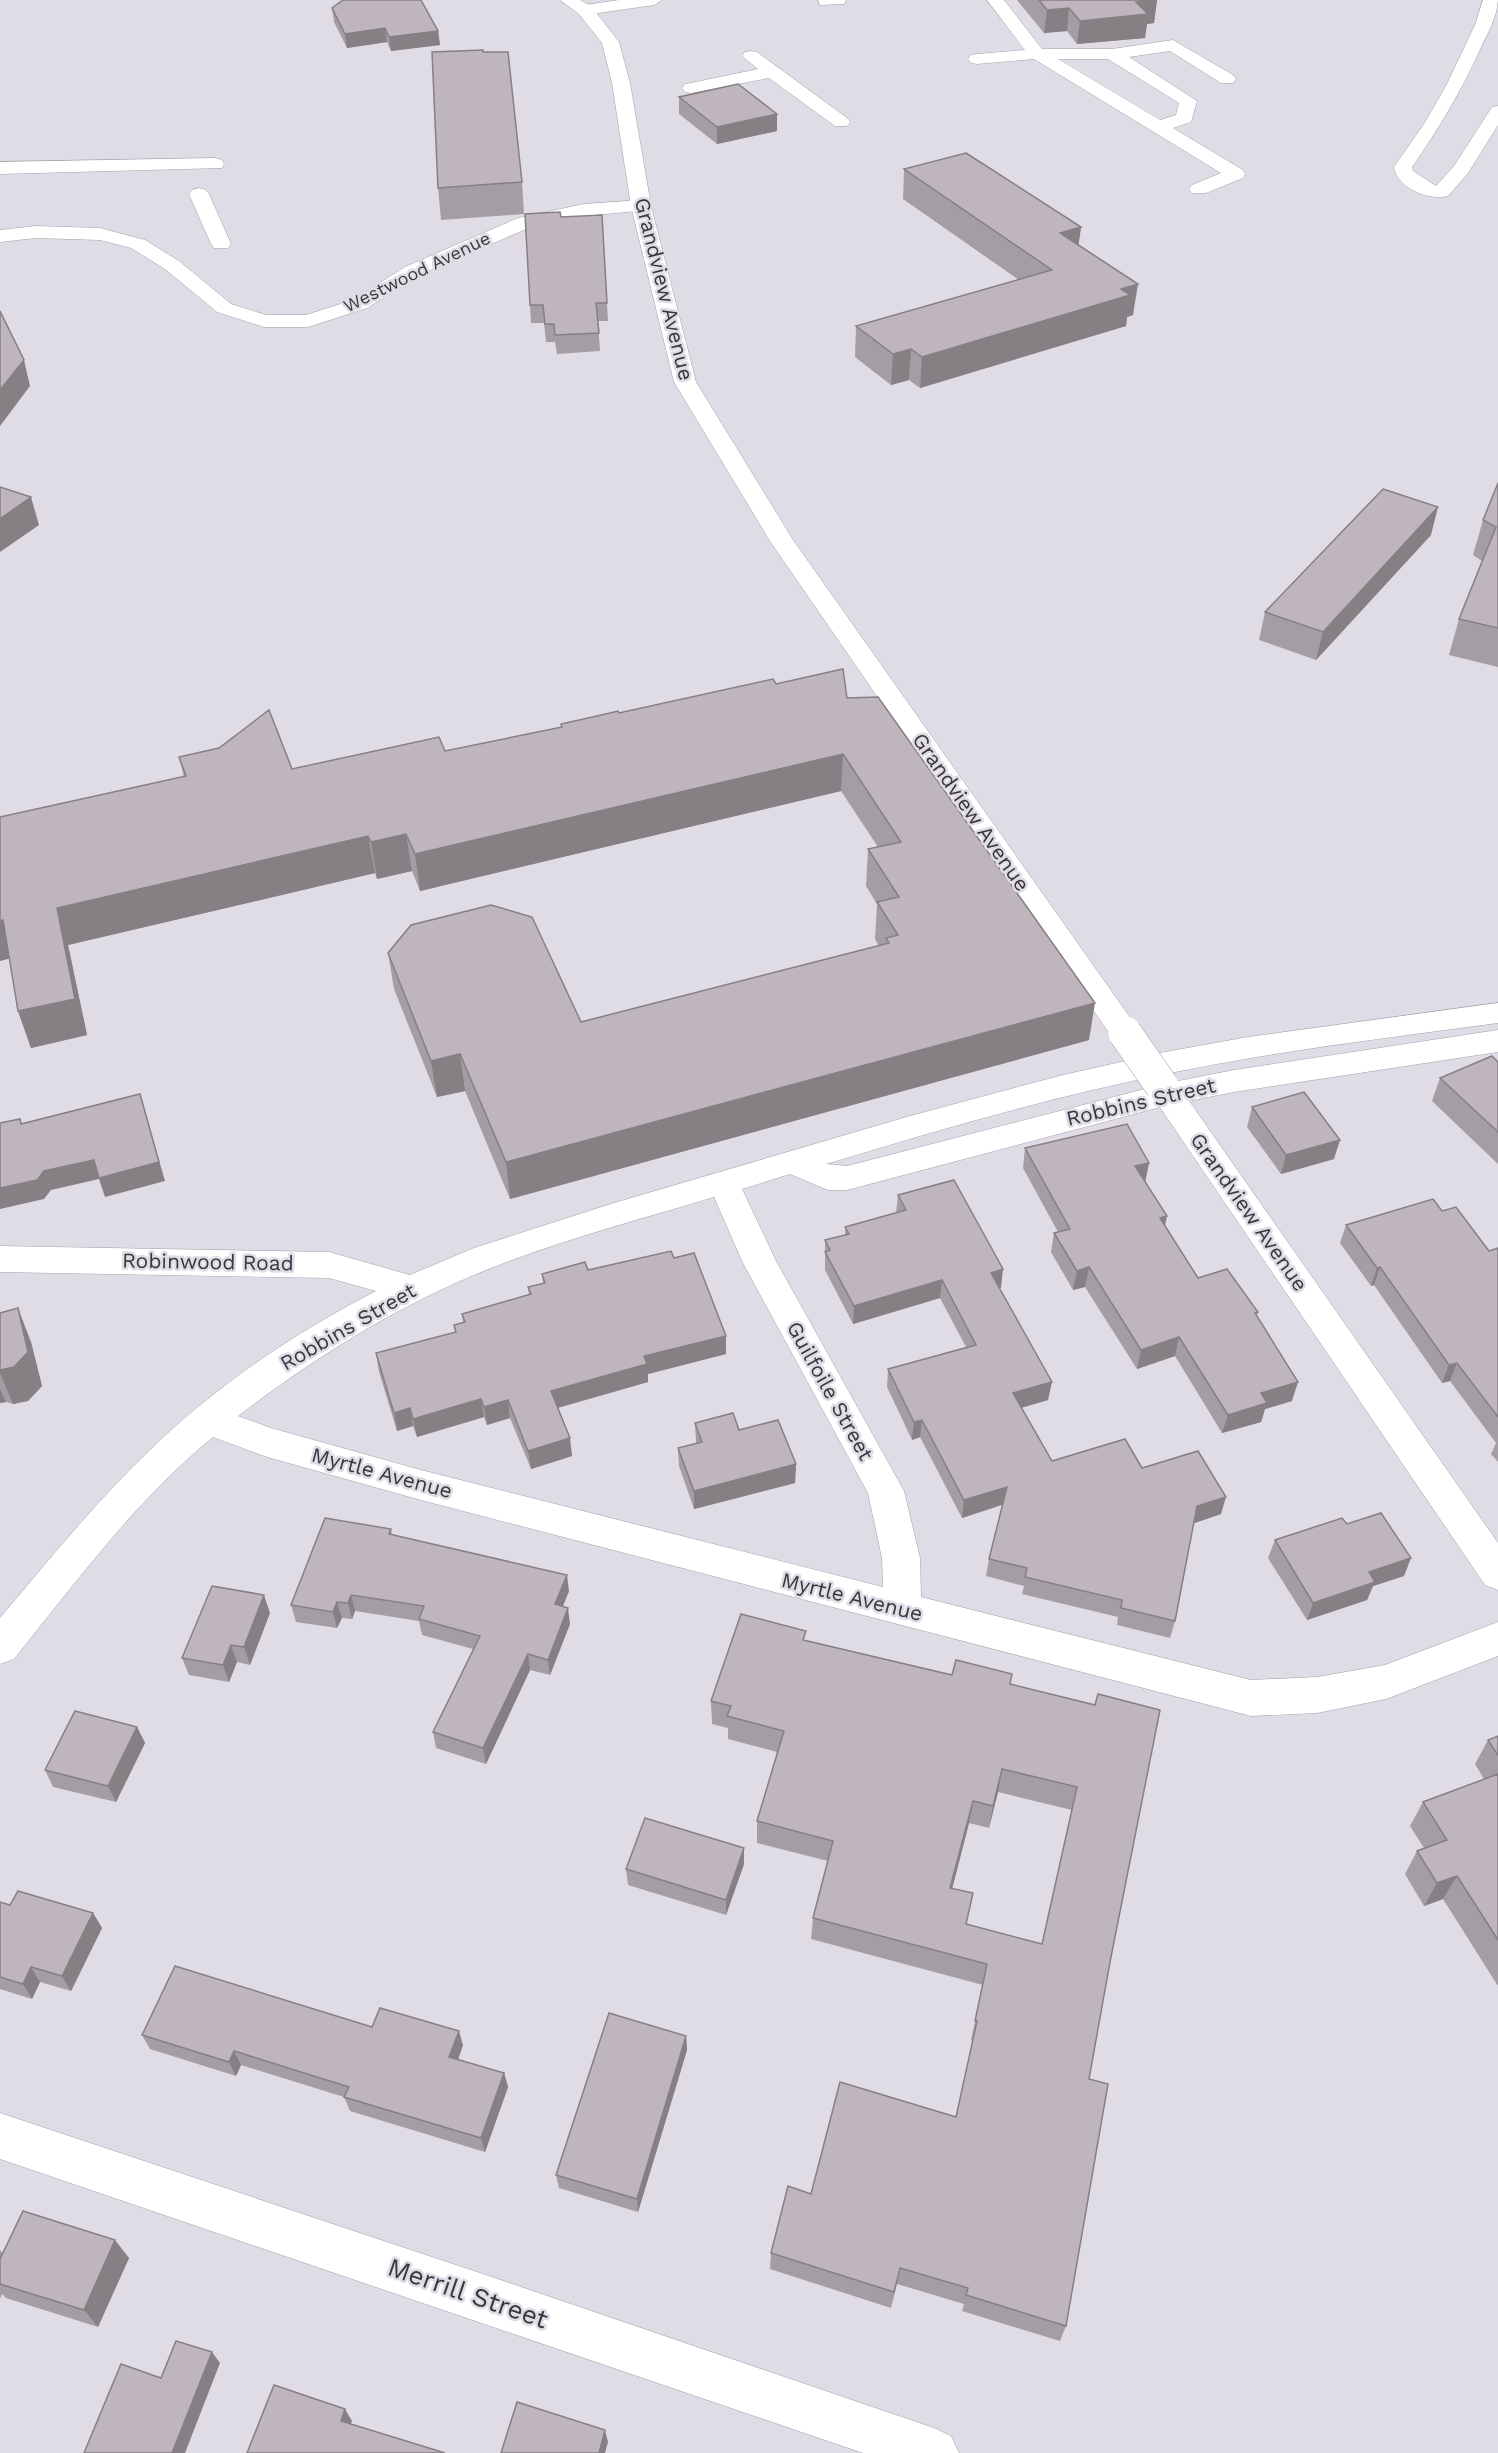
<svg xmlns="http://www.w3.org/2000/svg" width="1498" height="2453" viewBox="0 0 1498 2453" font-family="'Work Sans',sans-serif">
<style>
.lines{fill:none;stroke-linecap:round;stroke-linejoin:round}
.minor-casing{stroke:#a3a0aa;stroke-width:1}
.major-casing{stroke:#a3a0aa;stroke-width:1}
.minor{fill:#fff;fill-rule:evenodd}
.major{fill:#fff;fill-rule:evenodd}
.major-bridge-casing{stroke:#a3a0aa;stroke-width:34;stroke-linecap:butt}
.major-bridge{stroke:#fff;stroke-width:33}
.wall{fill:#a49da3;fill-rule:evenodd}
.shaded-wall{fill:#867f84}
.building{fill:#bfb6bd;stroke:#867f84;stroke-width:1.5;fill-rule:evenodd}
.labels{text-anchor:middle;stroke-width:5;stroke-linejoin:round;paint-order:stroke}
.far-street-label{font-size:18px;fill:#38373b;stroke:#e0dce6}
.street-label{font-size:21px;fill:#38373b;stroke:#e0dce6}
.near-street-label{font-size:26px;fill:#38373b;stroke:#e0dce6}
</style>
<rect width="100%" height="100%" fill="#e0dce6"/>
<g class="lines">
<g class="minor-casing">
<g id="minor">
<polygon points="619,0 662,0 654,5 585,15 577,10 585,5"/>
<polygon points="818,0 846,0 844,4 820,5"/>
<path d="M987 0H1004L1042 49H1112L1173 40 1233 75 1236 79 1233 83H1221L1170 51 1129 57 1197 101 1191 122 1173 128 1243 170 1245 174 1243 178 1206 193H1192L1189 189 1192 185 1221 173 1034 59 977 64 971 63 968 59 971 55 977 54 1025 50ZM1058 59H1108L1179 103 1176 115 1160 120Z"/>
<path d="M1483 0H1498C1497 16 1488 33 1481 47 1462 90 1439 128 1412 167L1413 171 1436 186 1454 166 1492 107 1498 106V125L1468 173 1448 196C1429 201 1397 188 1394 167L1424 124 1446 86 1475 25Z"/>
<polygon points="751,51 757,52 847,118 850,122 847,126 835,126 769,78 691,93 685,92 682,88 685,84 691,83 758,69 742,56 745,52"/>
<polygon points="215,158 222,160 224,164 222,168 0,174 0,162"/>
<polygon points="199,188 206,190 209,194 231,244 228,248 214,248 211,244 189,194 192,190"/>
<polygon points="641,200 648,202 651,206 648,210 584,216 531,227 419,275 367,308 308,327 264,327 217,312 165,269 131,248 100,240 36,238 0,242 0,230 36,226 100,228 145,240 179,261 231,304 266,315 306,315 353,300 405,267 518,218 584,204"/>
<path d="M1498 1003V1023C1387 1038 1275 1051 1165 1074 1051 1097 938 1130 826 1164L847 1166 1168 1083 1234 1070 1498 1030V1052L1234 1092 1168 1105 847 1190H828L790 1174 742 1189 776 1261 904 1491 920 1558 921 1597 1251 1680 1317 1677 1385 1665 1498 1622V1656L1386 1699 1317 1713 1251 1716 421 1500 267 1457 213 1437C136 1500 76 1582 14 1659L0 1664V1618C48 1561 95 1503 149 1451 215 1387 294 1333 376 1291L329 1278 0 1272V1246L329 1252 410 1275 474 1248 614 1203 910 1116 1063 1075 1165 1052 1248 1037ZM714 1197 743 1263 868 1493 882 1558 883 1587 421 1470 271 1428 238 1416C309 1362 385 1313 467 1278 545 1244 632 1222 714 1197Z"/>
<polygon points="0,2113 489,2276 934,2428 951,2436 959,2453 863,2453 0,2159"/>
</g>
</g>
<g class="major-casing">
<g id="major">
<polygon points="560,0 580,0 591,6 619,42 630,83 651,206 696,382 793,540 1136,1026 1140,1033 1136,1040 1125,1044 1114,1040 770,541 674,382 631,206 612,83 602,43 579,14"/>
<polygon points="1162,1075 1173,1078 1498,1543 1498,1590 1485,1585 1151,1094 1146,1086 1151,1078"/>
</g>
</g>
<use href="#minor" class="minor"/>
<use href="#major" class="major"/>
<g class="major-bridge-casing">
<polyline id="major-bridge" points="1125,1033 1162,1086"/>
</g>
<use href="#major-bridge" class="major-bridge"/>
</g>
<g class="wall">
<polygon points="1017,0 1157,0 1154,23 1147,24 1145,38 1077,44 1067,31 1044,33"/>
<polygon points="332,8 438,31 440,45 391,51 387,42 347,48 334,22"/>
<polygon points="679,97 777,114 777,131 717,144 679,114"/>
<polygon points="904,169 1081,227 1078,245 1133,315 1127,317 1126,326 920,388 909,380 891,385 855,357 856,326 1019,280 903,199"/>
<polygon points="522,182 524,214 441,220 438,188"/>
<polygon points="602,215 608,321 598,321 600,351 557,354 555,342 546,342 544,323 531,323 530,305 561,217"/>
<polygon points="1498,483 1498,667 1449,655 1459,619 1482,561 1473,555 1483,520"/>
<polygon points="1431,535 1316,660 1259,640 1265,612"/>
<polygon points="776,684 847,698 1089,1040 510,1199 465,1091 437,1097 394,989 388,953 581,1022 879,946 875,939 877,904 866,886 868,849 878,847 841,791 420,891 412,871 377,879 375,873 68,945 87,1035 31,1048 18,1011 184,777 179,757 292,769 445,751 561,727 561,724"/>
<polygon points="1498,1062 1498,1164 1432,1101 1440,1078"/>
<polygon points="1252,1107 1334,1159 1281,1174 1247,1127"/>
<polygon points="1025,1148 1149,1163 1145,1182 1165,1226 1198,1278 1258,1312 1257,1316 1292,1401 1265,1409 1261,1422 1222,1433 1175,1356 1137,1369 1085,1287 1073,1290 1051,1252 1054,1233 1058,1232 1023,1168"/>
<polygon points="898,1195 1001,1288 999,1288 1048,1400 1021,1408 1052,1461 1142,1468 1221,1514 1193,1523 1175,1621 1170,1638 1117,1625 1118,1617 1022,1594 1024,1586 986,1576 989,1559 1002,1505 962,1518 920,1437 912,1440 887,1387 888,1369 966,1347 940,1298 853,1324 825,1270 825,1240 845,1235 845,1227 896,1213"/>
<polygon points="1442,1211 1489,1251 1498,1248 1498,1462 1491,1454 1496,1443 1450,1381 1442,1383 1374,1285 1371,1286 1340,1243 1346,1225"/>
<polygon points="674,1258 726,1336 726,1354 648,1374 648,1382 558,1408 572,1456 531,1469 510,1418 487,1425 484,1417 417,1437 413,1426 397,1431 379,1372 376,1353 455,1332 454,1325 463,1322 462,1314 529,1295 528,1287 543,1283 542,1274 588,1270"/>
<polygon points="0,1313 31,1342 42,1386 28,1401 13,1404 6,1402 0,1403"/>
<polygon points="695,1423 739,1430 796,1464 795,1483 694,1509 679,1466 678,1448 696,1443"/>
<polygon points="1347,1524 1404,1576 1373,1586 1367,1600 1307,1620 1268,1558 1275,1540"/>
<polygon points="391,1529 392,1534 569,1591 563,1606 570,1624 550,1675 530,1670 486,1764 436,1748 433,1732 473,1649 422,1635 419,1621 355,1611 352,1619 342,1618 337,1628 296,1622 291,1605"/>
<polygon points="270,1613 250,1665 237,1662 229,1682 189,1675 182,1658"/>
<path d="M806 1640 952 1675 1012 1674 1010 1684 1095 1705 1110 1962 1089 2079 1066 2326 1060 2341 962 2311 964 2304 897 2284 891 2308 770 2269 771 2253 811 2194 956 2117 973 2041 971 2040 983 1985 811 1939 813 1918 828 1861 757 1843V1821L777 1752 728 1739V1728L712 1724 711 1701ZM998 1792 1072 1810 1042 1944 966 1924 952 1888 969 1823 989 1828Z"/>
<polygon points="137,1727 145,1743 116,1802 53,1787 45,1770"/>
<polygon points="1498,1736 1498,1986 1443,1899 1424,1906 1405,1874 1417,1851 1424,1848 1410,1826 1423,1802 1484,1779 1475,1764 1488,1740"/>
<polygon points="744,1848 744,1864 726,1915 628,1885 626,1869"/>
<polygon points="0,1902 10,1905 93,1913 102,1928 71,1991 40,1982 32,1999 0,1989"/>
<polygon points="372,2027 463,2045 458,2059 504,2073 508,2087 485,2152 350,2111 344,2097 241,2065 236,2076 150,2049 142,2035"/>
<polygon points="686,2036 687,2050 638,2212 559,2188 556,2175"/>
<polygon points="0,2250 3,2253 129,2258 98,2327 6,2298 2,2294 0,2299"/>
</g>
<g class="shaded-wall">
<polygon points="1157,0 1154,23 1147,24 1145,38 1077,44 1080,21 1136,2"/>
<polygon points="1069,8 1067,31 1044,33 1047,10"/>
<polygon points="385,28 387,42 347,48 345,34"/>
<polygon points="438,31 440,45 391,51 389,37"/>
<polygon points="777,114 777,131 717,144 717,127"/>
<polygon points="1081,227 1077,257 1060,233"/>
<polygon points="1138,284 1133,315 1127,317 1126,326 920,388 922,357 1121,289"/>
<polygon points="911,349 909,380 891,385 893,354"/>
<polygon points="24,360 30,386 0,426 0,390"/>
<polygon points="31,497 39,525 0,552 0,519"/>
<polygon points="1438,507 1431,535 1316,660 1323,632"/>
<polygon points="843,754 841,791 420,891 415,854"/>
<polygon points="406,834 412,871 377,879 371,842"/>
<polygon points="368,836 375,873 68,945 87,1035 31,1048 18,1011 57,908"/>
<polygon points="3,920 16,957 0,961 0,921"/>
<polygon points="1095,1003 1089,1040 510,1199 506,1162"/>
<polygon points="460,1054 465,1091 437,1097 431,1061"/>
<polygon points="140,1094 165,1181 105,1197 99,1179 51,1190 44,1199 0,1209 0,1188 44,1171"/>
<polygon points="1340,1140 1334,1159 1281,1174 1286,1155"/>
<polygon points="1149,1163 1145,1182 1135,1166"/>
<polygon points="1167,1216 1163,1235 1160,1218"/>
<polygon points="1089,1267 1085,1287 1073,1290 1077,1271"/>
<polygon points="1380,1267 1374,1285 1371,1286 1377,1268"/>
<polygon points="1003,1269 1001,1288 988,1291 991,1273"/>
<polygon points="942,1280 940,1298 853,1324 854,1306"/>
<polygon points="18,1308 31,1342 42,1386 28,1401 13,1404 0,1373 0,1370"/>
<polygon points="726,1336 726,1354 648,1374 648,1382 553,1409 551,1391 644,1356"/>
<polygon points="1179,1337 1175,1356 1137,1369 1141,1350"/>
<polygon points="1457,1363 1450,1381 1442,1383 1449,1365"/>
<polygon points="1052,1382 1048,1400 1010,1411 1013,1393"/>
<polygon points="1298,1382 1292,1401 1265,1409 1261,1422 1222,1433 1228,1415 1261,1393"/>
<polygon points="0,1389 6,1402 0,1403"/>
<polygon points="481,1399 484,1417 417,1437 413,1419"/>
<polygon points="508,1400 510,1418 487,1425 484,1407"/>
<polygon points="410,1408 413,1426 397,1431 394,1413"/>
<polygon points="922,1420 920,1437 912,1440 914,1422"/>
<polygon points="570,1438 572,1456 531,1469 528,1451"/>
<polygon points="796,1464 795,1483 694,1509 694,1491"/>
<polygon points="1007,1487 1004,1504 962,1518 964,1500"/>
<polygon points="1226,1497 1221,1514 1192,1524 1197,1506"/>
<polygon points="1411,1558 1404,1576 1373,1586 1367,1600 1307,1620 1313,1603 1369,1572"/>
<polygon points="567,1575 569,1591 557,1620 555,1604"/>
<polygon points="264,1595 270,1613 250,1665 244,1647"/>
<polygon points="351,1595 355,1611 352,1619 348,1603"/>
<polygon points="337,1602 342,1618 337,1628 333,1612"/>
<polygon points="568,1608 570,1624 550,1675 548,1660"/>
<polygon points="231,1645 237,1662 229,1682 223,1665"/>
<polygon points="528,1654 530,1670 486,1764 483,1748"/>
<polygon points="137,1727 145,1743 116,1802 108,1786"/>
<polygon points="1002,1769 998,1792 989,1828 993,1806"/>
<polygon points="973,1801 969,1823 947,1909 950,1888"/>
<polygon points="744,1848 744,1864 726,1915 726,1900"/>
<polygon points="1457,1876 1443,1899 1424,1906 1437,1883"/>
<polygon points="93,1913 102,1928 71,1991 62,1976"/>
<polygon points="31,1967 40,1982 32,1999 23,1984"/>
<polygon points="459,2031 463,2045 454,2071 449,2057"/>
<polygon points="686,2036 687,2050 638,2212 637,2199"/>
<polygon points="234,2051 241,2065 236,2076 229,2062"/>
<polygon points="504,2073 508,2087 485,2152 481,2138"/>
<polygon points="115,2240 129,2258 98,2327 84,2310"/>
<polygon points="212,2352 220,2363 185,2453 172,2453"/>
<polygon points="345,2409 352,2421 348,2432 341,2421"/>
<polygon points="605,2430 608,2442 605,2453 599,2453"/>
</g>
<g class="building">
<polygon points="343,0 421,0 438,31 389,37 385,28 345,34 332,8"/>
<polygon points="1039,0 1155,0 1136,2 1148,14 1080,21 1069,8 1047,10"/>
<polygon points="483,50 483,52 508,52 522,182 438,188 432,52"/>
<polygon points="738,84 777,114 717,127 679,97"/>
<polygon points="966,153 1081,227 1060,233 1138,284 1121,289 1130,295 922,357 911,349 893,354 856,326 1052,270 904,169"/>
<polygon points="560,212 561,217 602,215 607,303 596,303 599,333 555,335 554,324 545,324 543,305 530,305 525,214"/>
<polygon points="0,311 24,360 0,390"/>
<polygon points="1498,483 1498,628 1459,619 1496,527 1483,520"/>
<polygon points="0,487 31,497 0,519"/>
<polygon points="1383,489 1438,507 1323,632 1265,612"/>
<polygon points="843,669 847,698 878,697 1095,1003 506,1162 460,1054 431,1061 388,953 411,925 491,905 532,917 581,1022 889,943 886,938 898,935 877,902 899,897 868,849 901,842 843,754 415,854 406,834 371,842 368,836 57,908 75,999 18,1011 3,920 0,921 0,817 186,776 179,757 219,748 269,710 292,769 439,737 445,751 562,727 561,724 597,716 618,711 619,713 773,679 776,684"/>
<polygon points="1492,1056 1498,1062 1498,1132 1440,1078"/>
<polygon points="1304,1092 1340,1140 1286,1155 1252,1107"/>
<polygon points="140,1094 159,1162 99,1178 94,1160 44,1171 37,1180 0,1188 0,1123 20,1119 21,1124"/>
<polygon points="1127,1124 1149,1163 1135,1166 1167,1216 1160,1218 1198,1278 1227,1269 1258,1312 1255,1313 1298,1382 1261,1393 1267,1403 1228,1415 1179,1337 1141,1350 1089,1267 1077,1271 1054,1233 1070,1229 1025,1148"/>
<polygon points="954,1180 1003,1269 991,1273 1052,1382 1013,1393 1052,1461 1125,1439 1142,1468 1198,1451 1226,1497 1197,1506 1175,1621 1121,1608 1122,1600 1025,1577 1027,1568 989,1559 1007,1487 964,1500 922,1420 914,1422 888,1369 976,1345 942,1280 854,1306 825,1252 830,1250 825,1240 849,1234 845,1227 906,1210 898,1195"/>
<polygon points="1433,1199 1442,1211 1456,1207 1489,1251 1498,1248 1498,1417 1457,1363 1449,1365 1380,1267 1377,1268 1346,1225"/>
<polygon points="671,1251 674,1258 694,1253 726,1336 644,1356 647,1364 551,1391 570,1438 528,1451 508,1400 484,1407 481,1399 413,1419 410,1408 394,1413 376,1353 456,1332 454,1325 465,1322 462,1314 531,1294 528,1287 545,1283 542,1274 585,1262 588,1270"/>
<polygon points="18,1308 28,1352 14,1367 0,1370 0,1313"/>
<polygon points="733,1413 739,1430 778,1420 796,1464 694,1491 678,1448 702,1442 695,1423"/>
<polygon points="1381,1513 1411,1558 1369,1572 1375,1582 1313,1603 1275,1540 1342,1518 1347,1524"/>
<polygon points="325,1518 391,1529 389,1534 567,1575 555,1604 568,1608 548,1660 528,1654 483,1748 433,1732 480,1636 419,1619 424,1606 351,1595 348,1603 337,1602 333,1612 291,1605"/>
<polygon points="212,1586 264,1595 244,1647 231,1645 223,1665 182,1658"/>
<path d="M741 1614 806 1631 803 1640 952 1675 956 1660 1012 1674 1010 1684 1095 1705 1098 1694 1160 1710 1110 1962 1089 2079 1108 2084 1066 2326 966 2295 968 2288 900 2268 894 2292 771 2253 788 2186 811 2194 840 2082 956 2117 977 2021H975L987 1964 813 1918 833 1841 757 1821 784 1731 727 1716 731 1706 711 1701ZM1002 1769 1077 1787 1042 1944 966 1924 973 1893 950 1888 973 1801 993 1806Z"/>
<polygon points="75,1711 137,1727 108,1786 45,1770"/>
<polygon points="1498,1736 1498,1755 1488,1740"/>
<polygon points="1498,1774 1498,1940 1457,1876 1437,1883 1417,1851 1447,1840 1423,1802"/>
<polygon points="645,1818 744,1848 726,1900 626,1869"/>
<polygon points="18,1891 93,1913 62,1976 31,1967 23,1984 0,1977 0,1902 10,1905"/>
<polygon points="175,1966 372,2027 380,2008 459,2031 449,2057 504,2073 481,2138 344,2097 349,2087 234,2051 229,2062 142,2035"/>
<polygon points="609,2013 686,2036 637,2199 556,2175"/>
<polygon points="23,2211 115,2240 84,2310 0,2284 0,2259"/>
<polygon points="176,2341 212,2352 172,2453 84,2453 121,2364 161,2378"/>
<polygon points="274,2385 345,2409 341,2421 445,2453 247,2453"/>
<polygon points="517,2402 605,2430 599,2453 501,2453"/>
</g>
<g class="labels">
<g class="far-street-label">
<text transform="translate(417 272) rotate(-26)" y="6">Westwood Avenue</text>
</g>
<g class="street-label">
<text transform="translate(664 289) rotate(76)" y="7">Grandview Avenue</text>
<text transform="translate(971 812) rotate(55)" y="7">Grandview Avenue</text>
<text transform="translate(1141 1102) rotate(-13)" y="7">Robbins Street</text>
<text transform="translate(1249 1212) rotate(55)" y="7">Grandview Avenue</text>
<text transform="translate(208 1262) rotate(1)" y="7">Robinwood Road</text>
<text transform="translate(348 1327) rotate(-30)" y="7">Robbins Street</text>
<text transform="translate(830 1391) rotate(61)" y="7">Guilfoile Street</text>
<text transform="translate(382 1473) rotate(15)" y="7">Myrtle Avenue</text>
<text transform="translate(852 1597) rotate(14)" y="7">Myrtle Avenue</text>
</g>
<g class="near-street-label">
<text transform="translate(468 2293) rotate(19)" y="9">Merrill Street</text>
</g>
</g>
</svg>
